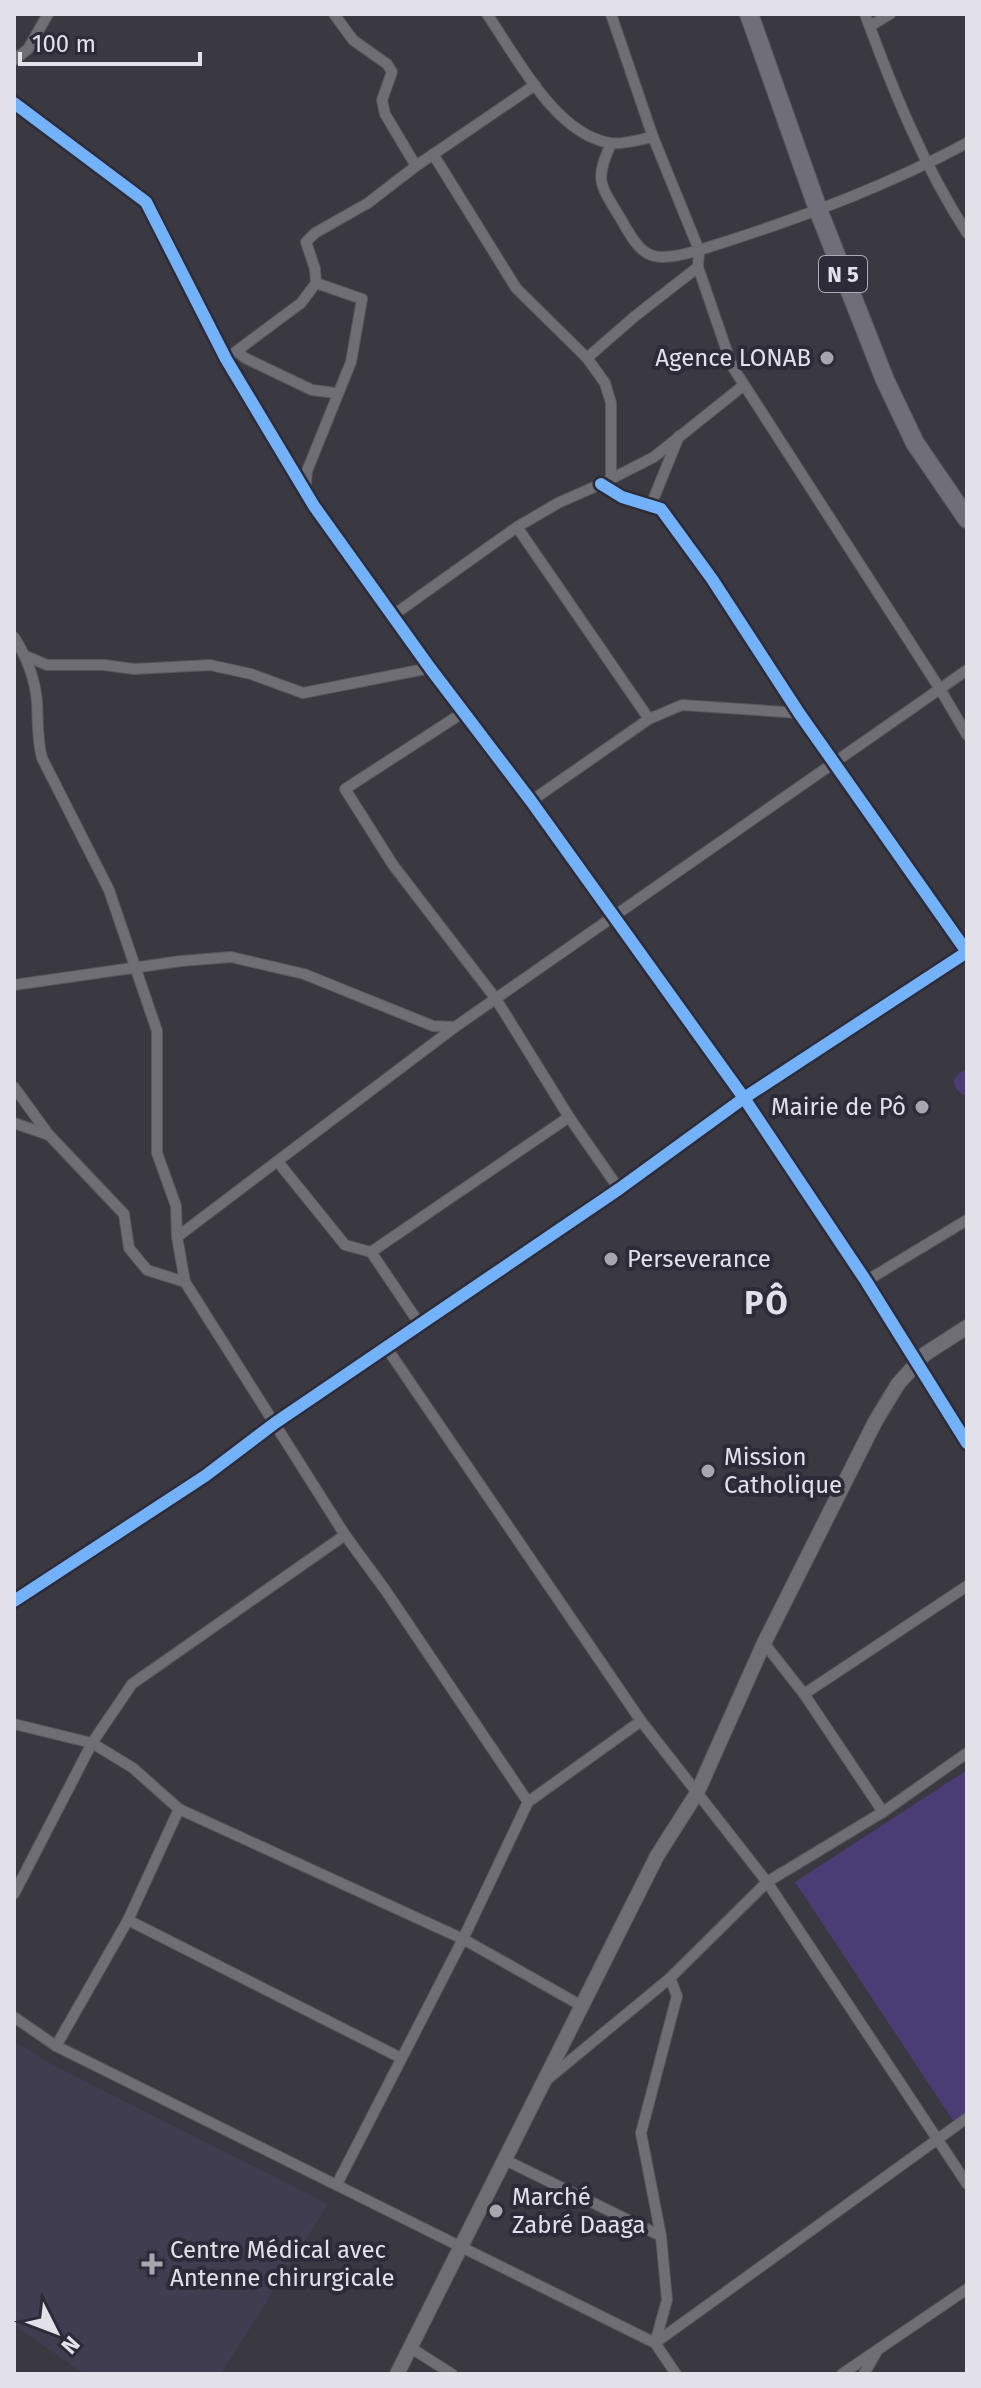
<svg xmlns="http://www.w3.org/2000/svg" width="981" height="2388" viewBox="0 0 981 2388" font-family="'Fira Sans',sans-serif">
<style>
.built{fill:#403d50}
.green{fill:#4a3c74}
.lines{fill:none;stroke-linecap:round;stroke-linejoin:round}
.minor-casing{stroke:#58575e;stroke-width:12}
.secondary-casing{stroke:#58575e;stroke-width:16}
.trunk-casing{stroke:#58575e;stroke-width:20}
.minor{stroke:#6f6e74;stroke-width:10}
.secondary{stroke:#6f6e74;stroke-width:14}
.trunk{stroke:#706e78;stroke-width:18}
.cycleway-casing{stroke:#2e2b39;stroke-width:17}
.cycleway{stroke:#73b2f8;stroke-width:12}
.poi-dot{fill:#a7a6ae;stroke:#2e2b39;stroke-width:3}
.labels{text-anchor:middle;stroke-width:8;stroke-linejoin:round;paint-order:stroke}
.shield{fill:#2e2b39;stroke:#acaab5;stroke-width:2}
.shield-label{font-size:22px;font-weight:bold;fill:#e2e1ea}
.poi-label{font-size:24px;fill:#e2e1ea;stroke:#2e2b39;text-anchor:start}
.district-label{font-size:32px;font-weight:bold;letter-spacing:2px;fill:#e2e1ea;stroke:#2e2b39}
</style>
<rect width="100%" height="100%" fill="#3a3840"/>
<polygon class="built" points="14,2041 53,2065 328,2204 221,2374 84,2374 14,2325"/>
<g class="green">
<path d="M967 1070V1096H966C950 1090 950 1074 967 1070Z"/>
<polygon points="967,1770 967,2113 954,2122 795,1882"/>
</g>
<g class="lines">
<g class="minor-casing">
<g id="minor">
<polyline points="334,14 353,40 387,64 392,72 382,100 385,114 416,166"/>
<path d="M487 14C516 56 555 134 610 143 622 145 641 139 653 137"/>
<polyline points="611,14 653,137 699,250 698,267 732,366 940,689 967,735"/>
<path d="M865 14C893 90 923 165 967 233"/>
<polyline points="870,26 890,14"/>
<polyline points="14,60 28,49 48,14"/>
<polyline points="14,103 146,202 226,359 314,506 430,668 531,801 744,1098 866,1281 967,1443"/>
<path d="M611 144C595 179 599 183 619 216 628 230 637 252 654 256 673 261 711 246 731 240 814 213 890 184 967 143"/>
<polyline points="433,154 516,288 587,358 605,383 611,403 611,479"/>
<polyline points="237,351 245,358 312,390 336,393"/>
<polyline points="587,358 634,317 698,267"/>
<polyline points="226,359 301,303 316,283 315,269 306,242 315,233 368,203 416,166 535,85"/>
<polyline points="305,492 307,471 351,362 362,299 316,283"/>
<polyline points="651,505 679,436"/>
<polyline points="517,527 649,719"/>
<polyline points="392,616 517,527 558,503 601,484 654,457 744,385"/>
<path d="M14 637C26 656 35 679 37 702 38 722 37 739 42 758L109 890 157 1031V1153L176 1206 177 1237 185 1282 345 1535 386 1591 528 1802 641 1721"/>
<polyline points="26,656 47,665 104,665 134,669 210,665 251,674 303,693 430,668"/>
<polyline points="464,712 345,789 393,865 496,999 569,1117 619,1189"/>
<polyline points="531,801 649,719 682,705 799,713"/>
<polyline points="14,985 181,961 231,957 304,974 433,1026 455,1027"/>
<polyline points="14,1087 49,1135 124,1214 129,1248 147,1270 185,1282"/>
<polyline points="14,1123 49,1135"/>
<polyline points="278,1162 345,1245 371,1252 419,1323"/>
<polyline points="177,1237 455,1027 967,670"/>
<polyline points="371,1252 569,1117"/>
<polyline points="866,1281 967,1220"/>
<polyline points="386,1347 641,1721 767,1882 967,2184"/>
<polyline points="14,1601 205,1476 275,1423 619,1189 744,1098 967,952 799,713 712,579 661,509 622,497 601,484"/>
<polyline points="764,1643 804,1694 883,1812"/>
<polyline points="804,1694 967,1586"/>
<polyline points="14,1724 92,1743 133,1768 179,1809 463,1939 582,2006"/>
<polyline points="14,1894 92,1743 132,1684 345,1535"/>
<polyline points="128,1920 401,2058"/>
<polyline points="14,2017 56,2046 655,2343 676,2374"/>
<polyline points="56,2046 128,1920 179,1809"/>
<polyline points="549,2078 670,1978 767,1882 883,1812 967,1753"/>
<polyline points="503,2159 661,2236"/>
<polyline points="337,2184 463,1939 528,1802"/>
<polyline points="655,2343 967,2118"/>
<polyline points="655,2343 667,2300 661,2236 641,2133 677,1996 670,1978"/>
<polyline points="411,2348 452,2374"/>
<polyline points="842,2374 967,2289"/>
<polyline points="864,2374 877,2351"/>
</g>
</g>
<g class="secondary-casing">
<polyline id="secondary" points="397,2374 657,1856 697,1793 764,1643 875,1422 898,1384 925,1354 967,1327"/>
</g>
<g class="trunk-casing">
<polyline id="trunk" points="749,14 819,212 885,380 915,443 967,519"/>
</g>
<use href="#minor" class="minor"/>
<use href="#secondary" class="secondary"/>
<use href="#trunk" class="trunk"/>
<g class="cycleway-casing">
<g id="cycleway">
<polyline points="14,103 146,202 226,359 314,506 430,668 531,801 744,1098 866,1281 967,1443"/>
<polyline points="14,1601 205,1476 275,1423 619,1189 744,1098 967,952 799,713 712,579 661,509 622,497 601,484"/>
</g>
</g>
<use href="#cycleway" class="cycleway"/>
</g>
<g class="poi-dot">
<circle cx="827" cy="358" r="8"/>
<circle cx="922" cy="1107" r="8"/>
<circle cx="611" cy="1259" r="8"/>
<circle cx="708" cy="1471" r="8"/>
<circle cx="496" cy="2211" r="8"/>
<path d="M148 2252h8v8h8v8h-8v8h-8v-8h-8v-8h8z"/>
</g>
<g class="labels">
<rect class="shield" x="819" y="256" width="48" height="36" rx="6"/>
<g class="shield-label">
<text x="843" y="282">N 5</text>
</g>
<g class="poi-label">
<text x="811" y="366" text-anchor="end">Agence LONAB</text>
<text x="906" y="1115" text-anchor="end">Mairie de Pô</text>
<text x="627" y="1267">Perseverance</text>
<text x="724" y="1465">Mission<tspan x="724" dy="28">Catholique</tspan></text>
<text x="512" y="2205">Marché<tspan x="512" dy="28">Zabré Daaga</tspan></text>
<text x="170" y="2258">Centre Médical avec<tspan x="170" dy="28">Antenne chirurgicale</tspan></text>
</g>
<g class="district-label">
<text x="767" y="1314">PÔ</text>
</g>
</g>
<rect width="981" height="2388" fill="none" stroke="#e2e1ea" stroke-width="32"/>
<g transform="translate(56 2332) rotate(132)" stroke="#2e2b39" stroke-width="6" paint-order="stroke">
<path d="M0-6L14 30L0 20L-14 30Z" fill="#e2e1ea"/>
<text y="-12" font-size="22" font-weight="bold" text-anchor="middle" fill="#e2e1ea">N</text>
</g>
<path d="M20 52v12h180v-12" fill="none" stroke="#e2e1ea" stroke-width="4"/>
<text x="32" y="52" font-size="24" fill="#e2e1ea" stroke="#2e2b39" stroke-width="6" paint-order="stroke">100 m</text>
</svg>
